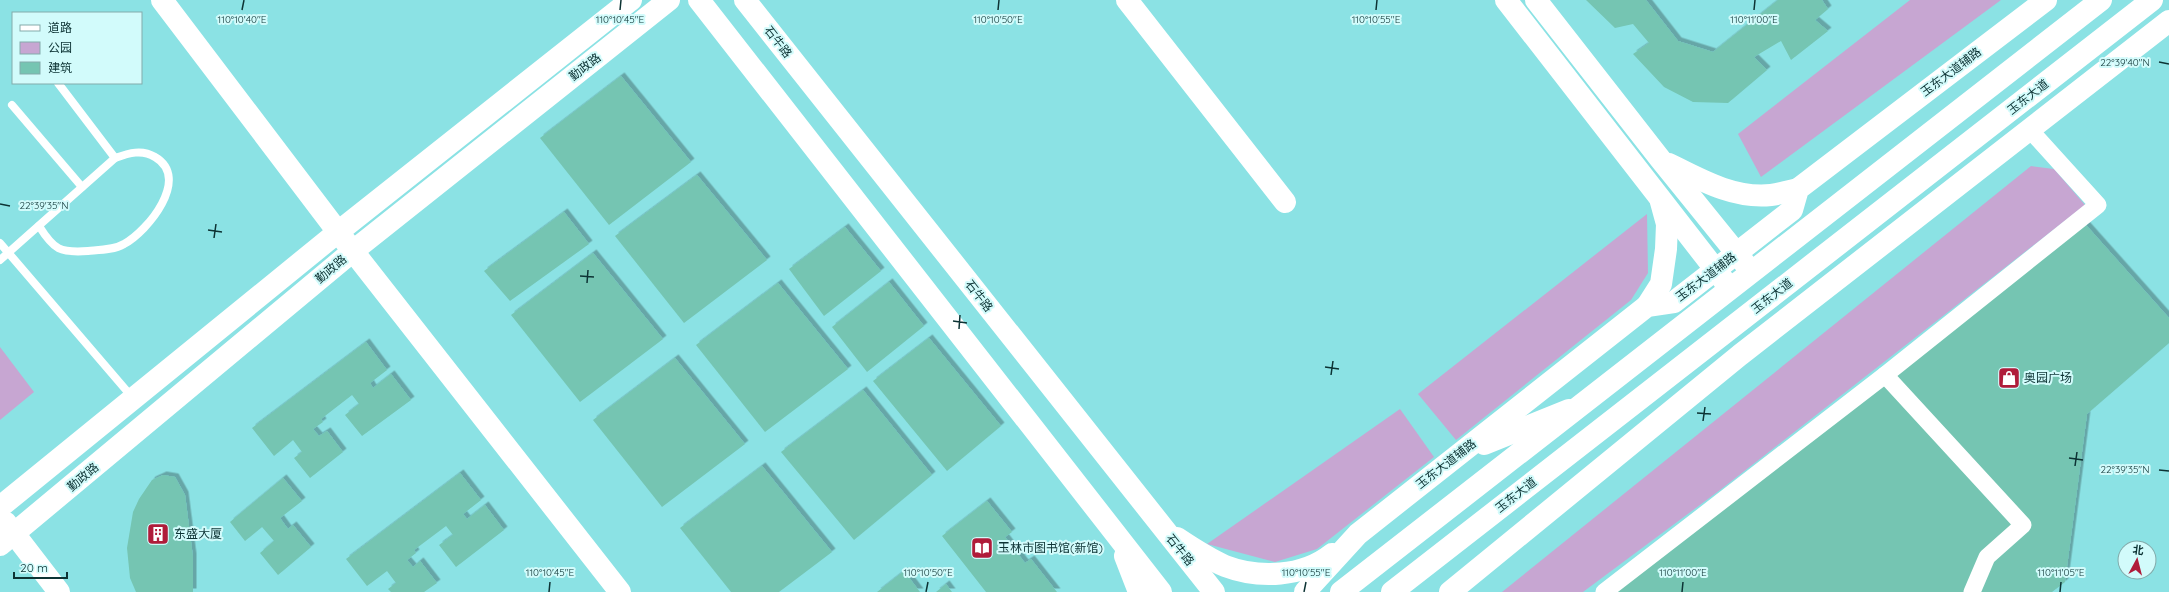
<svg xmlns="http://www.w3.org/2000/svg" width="2169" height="592" viewBox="0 0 2169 592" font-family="Quicksand,'Noto Sans SC',sans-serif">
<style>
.green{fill:#c7a6d2}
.building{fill:#75c5b2;filter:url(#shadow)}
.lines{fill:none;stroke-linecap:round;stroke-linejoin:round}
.lane{stroke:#fff;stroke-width:8}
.street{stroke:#fff;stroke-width:17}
.secondary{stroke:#fff;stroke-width:22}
.primary{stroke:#fff;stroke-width:22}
.ticks{fill:none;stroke:#0d3334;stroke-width:1.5}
.labels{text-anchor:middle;stroke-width:4;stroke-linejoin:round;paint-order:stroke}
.street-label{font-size:12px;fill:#0d3334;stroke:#d2fbfb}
.poi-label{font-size:12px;fill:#0d3334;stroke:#d2fbfb;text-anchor:start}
.ticks-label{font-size:10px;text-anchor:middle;fill:#0d3334;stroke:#d2fbfb;stroke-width:4;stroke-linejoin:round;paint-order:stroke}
</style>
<defs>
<filter id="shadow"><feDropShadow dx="3.5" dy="-3.5" stdDeviation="0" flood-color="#0004"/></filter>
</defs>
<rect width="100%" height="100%" fill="#8be2e4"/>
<g class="green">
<polygon points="1910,0 2001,0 1761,177 1738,134"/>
<polygon points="2031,166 2054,169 2085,205 1720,490 1583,592 1502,592"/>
<polygon points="1647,214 1648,273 1631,300 1456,440 1418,394"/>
<polygon points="0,347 34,392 0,420"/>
<polygon points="1400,409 1434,457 1317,549 1275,562 1207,544"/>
</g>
<g class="building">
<polygon points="1586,0 1646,0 1678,41 1713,52 1778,0 1822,0 1828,9 1815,20 1828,31 1791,60 1781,41 1754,57 1767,70 1728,103 1693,102 1664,87 1633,54 1649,43 1633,24 1615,28"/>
<polygon points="621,76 691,162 609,225 540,138"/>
<polygon points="697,175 767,260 684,323 615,236"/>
<polygon points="564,212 589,244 510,301 484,271"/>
<polygon points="2086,225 2169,318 2169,343 2087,414 2065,582 2052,592 1614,592"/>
<polygon points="845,227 881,271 824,316 789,269"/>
<polygon points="593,253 663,339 580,402 511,315"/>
<polygon points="889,282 924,326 867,372 832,327"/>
<polygon points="778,283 848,369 765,432 696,345"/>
<polygon points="929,338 1001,426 947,471 873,381"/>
<polygon points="366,342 387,370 370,383 373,388 391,374 411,400 362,436 345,415 359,404 352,395 321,419 323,422 313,429 319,436 327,431 343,452 310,478 294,458 302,452 293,440 274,456 252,428"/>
<polygon points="675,358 745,444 662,507 593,420"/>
<polygon points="863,390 932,475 854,540 781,452"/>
<polygon points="762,466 832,552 779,592 731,592 680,528"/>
<polygon points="460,473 481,500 463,514 467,519 485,505 504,530 456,567 439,545 453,535 446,526 414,550 416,553 407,560 413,567 420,561 437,583 424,592 391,592 388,589 396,583 387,571 367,586 346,559"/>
<polygon points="163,475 175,477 185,495 193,557 193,592 136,592 130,578 127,548 133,512 139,499 152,480"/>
<polygon points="283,478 302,501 280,518 288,529 293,525 311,547 278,575 260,553 274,541 262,527 245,541 230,522"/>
<polygon points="987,501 1012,532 1005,537 1025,563 1031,559 1057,592 986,592 942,536"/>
<polygon points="904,571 920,592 877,592"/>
<polygon points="946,584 952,592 936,592"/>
</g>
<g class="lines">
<g class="lane">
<polyline points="12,105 82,187"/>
<path d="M39 226C54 250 60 253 88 251 100 250 114 250 124 244 148 231 191 178 155 157 142 149 129 153 115 158"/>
<polyline points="0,243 132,397"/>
<polyline points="0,260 115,158 58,83"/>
</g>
<g class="street">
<polyline points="1885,375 2023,525 1987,557 1972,592"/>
<polyline points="1604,592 1885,375 2098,205 2030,130"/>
</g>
<g class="secondary">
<polyline points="162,0 338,232 620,592"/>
<polyline points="699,0 1161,592"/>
<polyline points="745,0 1214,592"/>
<polyline points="1127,0 1285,202"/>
<polyline points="1506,0 1725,282"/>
<polyline points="1536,0 1661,160 1746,265"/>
<path d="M1669 164C1701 180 1734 199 1771 195 1780 194 1789 191 1798 189"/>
<polyline points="1647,306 1661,284 1666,249 1667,224 1661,202"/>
<polyline points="1484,444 1569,410"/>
<polyline points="0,507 338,232 631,0"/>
<polyline points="6,523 59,592"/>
<path d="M1177 538C1192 548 1209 559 1225 566 1259 579 1303 577 1332 554"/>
<polyline points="0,545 353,251 669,0"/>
<polyline points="1125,556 1139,592"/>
<polyline points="1305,592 1358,534 1647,306 1674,302 1792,210 1798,189 2046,0"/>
<polyline points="1450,592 1740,355 2169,21"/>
</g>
<g class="primary">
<polyline points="1341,592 2101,0"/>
<polyline points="1392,592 2152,0"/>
</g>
</g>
<path class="ticks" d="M242 10 244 0M620 10 621 0M998 10 999 0M1376 10 1377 0M1754 10 1755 0M2159 62 2169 64M0 204 10 206M208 230 222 232M214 238 216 224M580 276 594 277M587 283 588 270M953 321 967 323M959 329 960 315M1325 367 1339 369M1331 375 1333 361M1697 413 1711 414M1703 421 1705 407M2069 458 2083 460M2075 466 2077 452M2159 470 2169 471M549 592 550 582M926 592 928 582M1304 592 1306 582M1682 592 1683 582M2060 592 2061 582"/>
<defs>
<g id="shop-square" transform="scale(1.15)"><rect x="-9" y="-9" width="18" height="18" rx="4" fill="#b01c3a" stroke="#d2fbfb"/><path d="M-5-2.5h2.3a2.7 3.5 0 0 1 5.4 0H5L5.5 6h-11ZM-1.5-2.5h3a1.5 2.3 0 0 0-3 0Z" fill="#fff"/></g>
<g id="building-square" transform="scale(1.15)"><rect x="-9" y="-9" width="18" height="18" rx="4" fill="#b01c3a" stroke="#d2fbfb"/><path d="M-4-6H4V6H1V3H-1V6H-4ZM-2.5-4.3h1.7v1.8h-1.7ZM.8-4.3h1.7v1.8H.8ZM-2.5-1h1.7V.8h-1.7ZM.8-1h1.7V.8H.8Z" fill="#fff"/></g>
<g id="library-square" transform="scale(1.15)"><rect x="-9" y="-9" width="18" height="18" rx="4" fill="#b01c3a" stroke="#d2fbfb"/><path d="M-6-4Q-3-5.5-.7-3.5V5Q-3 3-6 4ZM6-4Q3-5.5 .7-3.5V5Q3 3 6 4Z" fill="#fff"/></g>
</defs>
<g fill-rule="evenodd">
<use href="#shop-square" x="2009" y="378"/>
<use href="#building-square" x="158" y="534"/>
<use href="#library-square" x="982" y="548"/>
</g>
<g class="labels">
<g class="street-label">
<text transform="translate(778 42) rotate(52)" y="4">石牛路</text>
<text transform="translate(585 67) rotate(-38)" y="4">勤政路</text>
<text transform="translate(1951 72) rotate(-37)" y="4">玉东大道辅路</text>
<text transform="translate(2028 97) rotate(-38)" y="4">玉东大道</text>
<text transform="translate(331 269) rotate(-40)" y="4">勤政路</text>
<text transform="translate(1706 277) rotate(-37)" y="4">玉东大道辅路</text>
<text transform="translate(979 296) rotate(52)" y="4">石牛路</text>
<text transform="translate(1772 296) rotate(-38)" y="4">玉东大道</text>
<text transform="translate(1446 464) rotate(-38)" y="4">玉东大道辅路</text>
<text transform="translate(83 477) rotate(-40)" y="4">勤政路</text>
<text transform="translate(1516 495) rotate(-38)" y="4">玉东大道</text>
<text transform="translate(1180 550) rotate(51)" y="4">石牛路</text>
</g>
<g class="poi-label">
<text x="2024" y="382">奥园广场</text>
<text x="174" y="538">东盛大厦</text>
<text x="998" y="552">玉林市图书馆(新馆)</text>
</g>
</g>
<g class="ticks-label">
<text x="242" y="23">110°10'40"E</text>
<text x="620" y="23">110°10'45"E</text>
<text x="998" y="23">110°10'50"E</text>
<text x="1376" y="23">110°10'55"E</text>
<text x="1754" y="23">110°11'00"E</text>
<text x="2125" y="66">22°39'40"N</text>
<text x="44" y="209">22°39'35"N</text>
<text x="2125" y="473">22°39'35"N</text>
<text x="550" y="576">110°10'45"E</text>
<text x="928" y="576">110°10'50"E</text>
<text x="1306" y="576">110°10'55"E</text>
<text x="1683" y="576">110°11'00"E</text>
<text x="2061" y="576">110°11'05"E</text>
</g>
<rect x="12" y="12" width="130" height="72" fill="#d2fbfb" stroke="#83abab"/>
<rect x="20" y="25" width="20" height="6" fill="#ffffff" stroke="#83abab"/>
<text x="48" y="32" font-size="12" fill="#0d3334">道路</text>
<rect x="20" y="42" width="20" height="12" fill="#c7a6d2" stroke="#83abab"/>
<text x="48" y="52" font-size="12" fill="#0d3334">公园</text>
<rect x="20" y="62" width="20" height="12" fill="#75c5b2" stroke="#83abab"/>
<text x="48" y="72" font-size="12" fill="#0d3334">建筑</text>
<g transform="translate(2137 560) rotate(7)"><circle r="19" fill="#d2fbfb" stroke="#83abab"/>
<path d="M0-3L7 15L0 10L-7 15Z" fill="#b01c3a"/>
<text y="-6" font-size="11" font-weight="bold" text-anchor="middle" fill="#0d3334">北</text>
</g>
<path d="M14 572v6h53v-6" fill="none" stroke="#0d3334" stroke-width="2"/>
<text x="20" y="572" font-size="12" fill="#0d3334" stroke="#d2fbfb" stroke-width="3" paint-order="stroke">20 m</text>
</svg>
